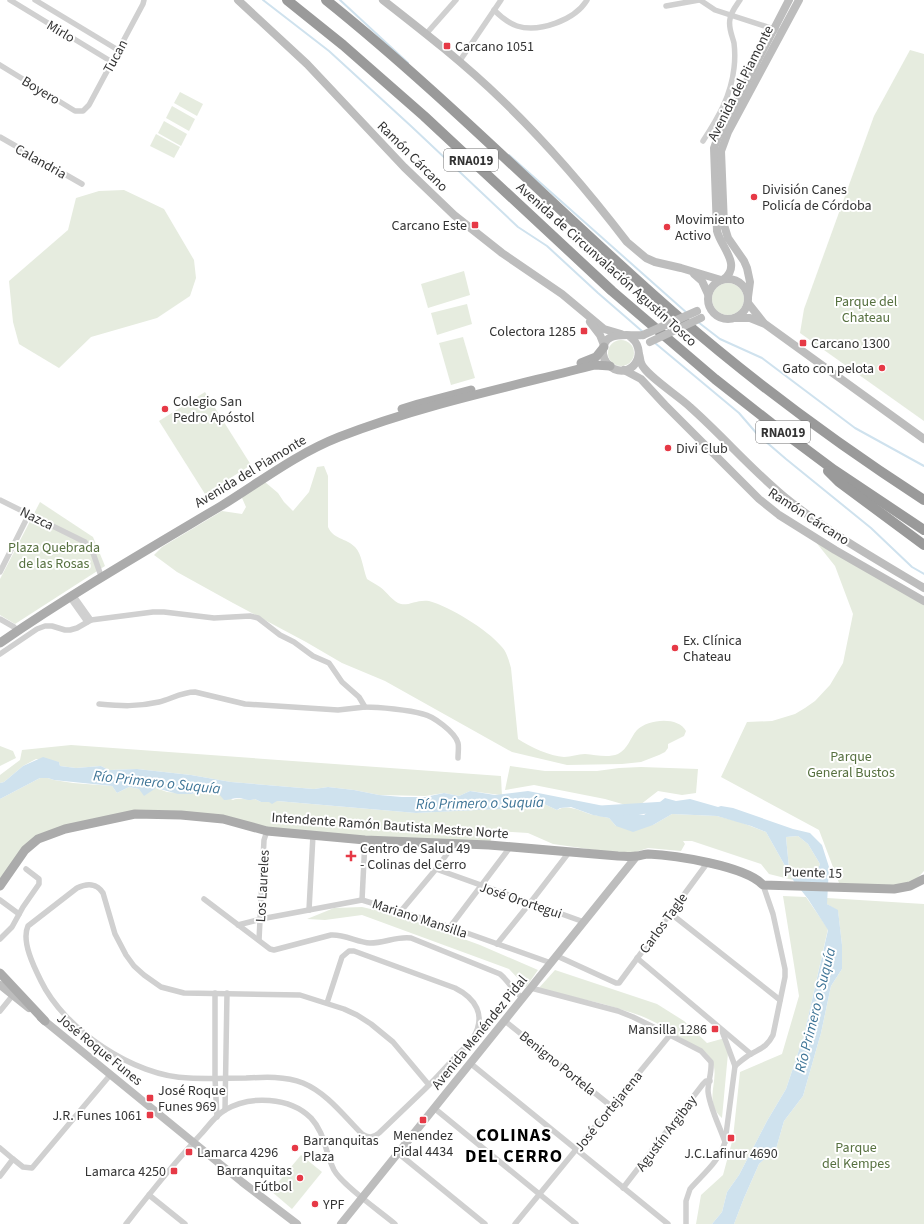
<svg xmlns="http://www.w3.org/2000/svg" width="924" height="1224" viewBox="0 0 924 1224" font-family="'Source Sans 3',sans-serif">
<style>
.green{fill:#e6ecdf}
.water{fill:#cfe2ee;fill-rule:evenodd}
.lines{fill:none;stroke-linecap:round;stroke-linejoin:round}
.stream{stroke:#cfe2ee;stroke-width:2}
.river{stroke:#cfe2ee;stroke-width:11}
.street{stroke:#d0d0d0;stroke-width:5.5}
.secondary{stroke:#bdbdbd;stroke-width:8}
.primary{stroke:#ababab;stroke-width:9}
.highway{stroke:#9a9a9a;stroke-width:10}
.secondary-bridge{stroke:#bdbdbd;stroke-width:8}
.poi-dot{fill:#e63946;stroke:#fff;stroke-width:1.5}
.labels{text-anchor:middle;stroke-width:4;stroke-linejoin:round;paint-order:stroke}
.shield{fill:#fff;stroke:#707070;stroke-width:1}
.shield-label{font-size:13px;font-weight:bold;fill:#333}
.street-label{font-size:14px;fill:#333;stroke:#fff}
.poi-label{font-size:14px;fill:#333;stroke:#fff;text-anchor:start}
.park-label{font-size:14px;fill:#56703f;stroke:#fff}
.water-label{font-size:15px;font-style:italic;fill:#3f7597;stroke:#fff}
.district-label{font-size:18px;font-weight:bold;letter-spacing:1px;fill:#000;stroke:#fff}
</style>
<rect width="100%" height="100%" fill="#fff"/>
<g class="green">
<polygon points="910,50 924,54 924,421 800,333 804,309 874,116"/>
<polygon points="180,92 203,104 197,116 174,103"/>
<polygon points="172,106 195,119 189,131 166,118"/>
<polygon points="164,121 187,134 181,146 158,133"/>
<polygon points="156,134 180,147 174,158 150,146"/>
<polygon points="124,190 164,209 194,260 196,278 190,296 157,318 91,337 59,368 19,344 13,322 9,281 68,230 76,198 99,191"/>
<polygon points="464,271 470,295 428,308 421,284"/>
<circle cx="728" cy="299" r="16"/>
<polygon points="467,304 472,324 437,335 431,313"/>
<polygon points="463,337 475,378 451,385 439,343"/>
<circle cx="621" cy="353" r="13"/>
<polygon points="205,392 251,465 205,494 159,421"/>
<path d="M324 466 328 476V527C333 539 346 538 355 547 362 554 363 569 367 579 371 582 376 584 380 587 387 592 393 602 401 604 408 606 418 599 429 601 449 606 488 630 501 646 507 652 509 661 511 668L518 739C530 747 550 756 564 757 571 757 578 754 585 754 596 755 608 758 618 754 628 749 630 738 637 730 648 719 678 716 686 731L684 736 668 744V748L665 752 659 755 641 762 622 764 567 765 512 752 385 681 342 663 306 642 233 603 177 572 154 555 162 547 222 511 242 514 246 507 242 498 250 488 265 482 278 493 284 502 293 511 309 492 317 467Z"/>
<polygon points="40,502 93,537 105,566 15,624 0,615 0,579"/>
<path d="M815 541 924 603V871C920 875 916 880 910 883 895 889 857 884 839 883L819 830 721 777 747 722 772 721 795 714 805 708 815 701 830 685 843 663 853 614 835 566Z"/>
<path d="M71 745 501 776 502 797 500 809 544 804 557 810C569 803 581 812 594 815 599 816 604 817 609 818L616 826 653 825 672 814 717 816 740 822 766 832 793 880 769 874 761 864 692 841H683L685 844 681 851 648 848 633 853H617L553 844 528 833 494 831 489 845 267 831 231 821 135 814 38 839 0 886V799L40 778H48L54 780 73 783 112 786 117 793 129 787 139 789 156 788 167 792 191 794 206 791 218 793 233 800C241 797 248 801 255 799L261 802 277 801 416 813 496 809 500 795 470 791 459 796 444 793 425 796 379 795 354 790 328 787 314 789 231 782 191 775 137 769 109 770 101 766 76 768 60 766 59 762 36 759 23 766 4 782 0 783V775L20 760 22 750Z"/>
<polygon points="0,746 13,751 16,758 0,766"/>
<polygon points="510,766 545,771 597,771 619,768 641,767 698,769 696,793 682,795 658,791 636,808 605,799 534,785 505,790"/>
<polygon points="798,836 808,844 820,864 815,876 798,879 789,868 786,837"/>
<polygon points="783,896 806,897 828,929 804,1035 786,1089 767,1121 739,1175 727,1192 722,1212 712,1224 696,1224 701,1195 723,1175 733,1138 740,1072 782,1054 799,996"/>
<polygon points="827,898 924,904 924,1224 734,1224 744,1198 759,1164 776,1149 784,1121 803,1096 821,1033 831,986 842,969 842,945 838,911 827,904"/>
<polygon points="362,907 401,916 480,945 538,970 526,987 509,969 362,915 325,920 307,919 334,908"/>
<path d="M555 970 657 1004 684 1021 707 1043 725 1038 728 1053 722 1118C702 1101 721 1079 712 1061 708 1051 694 1046 686 1041 673 1033 660 1024 646 1018 640 1015 633 1013 626 1011 597 1001 567 996 538 989Z"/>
<polygon points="301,1155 322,1172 292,1209 271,1191"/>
</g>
<path class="water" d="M43 757 59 762 60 766 76 768 101 766 109 770 137 769 191 775 231 782 314 789 328 787 354 790 379 795 402 797H425L444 793 459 796 470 791 495 795 528 791 599 805 615 810 644 815 665 798 676 801 690 799 718 807 721 806 733 808 793 829 810 833 822 845 829 867 827 904 838 910 842 945V969L831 986 821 1033 803 1096 784 1121 776 1149 759 1164 744 1198 734 1224H712L722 1212 727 1192 739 1175 767 1121 786 1089 804 1035 828 930 808 899 793 880 766 832 751 826 717 816 672 814 653 825 633 832 616 826 609 818 593 815 571 807 560 808 557 810 544 804 499 809 416 813 277 801 272 804 269 802H261L255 799C247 802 245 798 238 798 234 798 229 800 224 800L218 793 206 791 191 794H178L156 788 144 796 139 789 129 787 117 793 112 786 54 780 48 778H40L0 799V783L4 782 23 766ZM798 836 808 844 820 864 815 876 798 879 789 868 786 837Z"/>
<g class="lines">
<g class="stream">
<polyline points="263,0 329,51 412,127 518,227 547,246 598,293 643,332"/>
<polyline points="340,0 408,63"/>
<polyline points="509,155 687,313"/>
<polyline points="698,322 720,339 762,358 855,428 924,466"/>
<polyline points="655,343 739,413 758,435 786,459 871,528 912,567 924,574"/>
</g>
<polyline class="river" points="601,811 666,807"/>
<g class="street">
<polyline points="10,0 112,62"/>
<polyline points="35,0 118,50"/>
<polyline points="700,0 715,10 774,29 782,33"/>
<polyline points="666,6 699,0"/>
<path d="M494 10C501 17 508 23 517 26 539 33 575 20 587 0"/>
<polyline points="426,34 456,0"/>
<polyline points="459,62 501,0"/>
<polyline points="0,65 75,111 83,111 89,105 143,4 144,0"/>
<polyline points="0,137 82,184"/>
<path d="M703 141C718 118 731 96 734 68 735 60 735 51 734 43 732 35 728 27 730 19 731 12 736 6 740 0"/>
<polyline points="0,500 85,542 93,553 100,573"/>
<polyline points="0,572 29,514"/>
<polyline points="74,596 91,620"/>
<polyline points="70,598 87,622"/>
<polyline points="0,619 14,627"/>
<path d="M0 654 37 629 45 626H52L65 630H70L77 628 91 620 153 612H164L214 618 250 616 258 618 280 635 294 642 313 656 329 663 342 682 359 697 365 707C379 707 409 710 423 714 433 716 455 732 458 743 459 747 458 753 458 758"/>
<path d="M99 704C121 706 137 707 159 702 171 699 182 692 195 692L245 704 338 710 365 707"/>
<polyline points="436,869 584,922"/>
<path d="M204 899 270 949 274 950 331 935C344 934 357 942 370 943 385 943 397 936 411 938L500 974C509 981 512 991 523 998"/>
<polyline points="0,900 19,914"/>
<polyline points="362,900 365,840"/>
<polyline points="309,910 313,835"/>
<polyline points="401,911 436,869 455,843"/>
<polyline points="670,913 780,1000"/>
<polyline points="238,925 261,919 362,900 450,927 551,963"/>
<polyline points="450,927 511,846"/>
<polyline points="0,939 12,927 23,907 39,884 39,879 26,869"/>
<polyline points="259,940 264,840 267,831"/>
<polyline points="497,944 530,903 570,851"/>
<polyline points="557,956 616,983 619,983 708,862"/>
<polyline points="637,958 751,1054"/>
<path d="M531 988 618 1011 633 1017 670 1035 701 1051 711 1062C712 1072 708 1081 708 1091 709 1106 720 1127 725 1142"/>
<polyline points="215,993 215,1078 217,1117"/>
<path d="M327 1003 342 957 349 951H354L455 988C475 998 487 1015 473 1038 469 1044 462 1050 456 1056 447 1066 438 1076 429 1085L424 1090 379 1133C373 1138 368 1138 362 1134 344 1116 327 1093 303 1083 285 1076 265 1077 246 1078 227 1078 208 1079 189 1078 134 1077 64 1029 41 981 34 967 21 941 28 926L77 888C87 883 97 883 103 893L115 934 126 955 134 966 144 975 161 987 184 993 300 995 344 1009 357 1015 371 1024 393 1042 429 1085"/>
<polyline points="0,1011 13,995"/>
<polyline points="505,1021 611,1106"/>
<polyline points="722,1031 735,1066"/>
<polyline points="470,1063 668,1224"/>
<path d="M735 1066C740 1062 745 1057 751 1054 761 1048 767 1047 773 1035L785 977V969L773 914 763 885"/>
<polyline points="434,1108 576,1224"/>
<polyline points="225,1110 227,993"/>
<polyline points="0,1148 13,1159"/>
<polyline points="398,1153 485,1224"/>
<polyline points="0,1176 13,1159 23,1167 32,1168 111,1074"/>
<polyline points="623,1188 703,1084 706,1081 710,1081"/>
<polyline points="149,1195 185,1224"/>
<path d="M126 1224C150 1193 175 1162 202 1133 209 1125 216 1115 225 1110 250 1095 290 1097 311 1118 325 1133 325 1152 334 1170 342 1185 381 1212 395 1224"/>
<polyline points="515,1224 670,1035"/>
<path d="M686 1224V1201L690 1189C703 1174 719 1162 725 1142L735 1066"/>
</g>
<g class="secondary">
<polyline points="238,0 307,64 404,167 454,215 502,253 562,294 604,329 621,334"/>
<path d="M383 0C424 32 465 64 502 100 549 145 588 191 627 242L646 258 655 262 681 268 721 280"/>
<polyline points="694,274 702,281 708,294"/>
<circle cx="728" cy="299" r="20"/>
<path d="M724 279C742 265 721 247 717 231L714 148 718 137 789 0"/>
<polyline points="748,297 750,282 747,268 744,261 728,238 724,225 721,151 728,132 799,0"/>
<polyline points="748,303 763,322"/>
<polyline points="735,318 750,318 765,324 924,439"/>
<polyline points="590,322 600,335 604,345"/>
<path d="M629 336C649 349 635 378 614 369 608 366 604 360 603 354 601 328 629 337 643 335"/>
<path d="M639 354C640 357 640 360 641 363 646 376 679 396 690 407 725 438 755 474 792 503 833 535 879 561 924 588"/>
<polyline points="624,370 641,379 665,405 759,499 779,515 835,550 924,601"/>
<polyline points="0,985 29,1008"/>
<polyline points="41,1018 242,1182 297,1224"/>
<polyline points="341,1224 636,857"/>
</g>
<g class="primary">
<polyline points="581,363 596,357 604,347"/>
<polyline points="402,409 418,404 471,390"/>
<path d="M0 643C71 594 147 550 221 506 260 482 296 454 339 437 421 405 509 387 595 365L610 366"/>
<path d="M0 886 25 850 38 839 65 829 135 814 181 815 223 819 267 831 365 840 489 845 618 856C624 856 631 857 636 856 641 856 644 854 648 854 674 855 746 866 763 885L894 889 910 886 924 879"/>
<polyline points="0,973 45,1021"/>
</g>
<g class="highway">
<polyline points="287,0 343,45 424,116 612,291 715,379 771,423 834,470 924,530"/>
<path d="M326 0C447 97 556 210 673 312 752 381 836 443 924 500"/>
<polyline points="828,471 839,482 924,545"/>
</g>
<g class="secondary-bridge">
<polyline points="643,335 697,311"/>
<polyline points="650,342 701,318"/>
</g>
</g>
<g class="poi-dot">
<rect x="443" y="42" width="8" height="8" rx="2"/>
<circle cx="754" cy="197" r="4"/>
<rect x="471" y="221" width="8" height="8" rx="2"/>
<circle cx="667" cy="227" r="4"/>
<rect x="580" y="327" width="8" height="8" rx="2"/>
<rect x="799" y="339" width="8" height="8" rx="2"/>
<circle cx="882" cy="368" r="4"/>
<circle cx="165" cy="409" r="4"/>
<circle cx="668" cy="448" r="4"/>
<circle cx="675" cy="648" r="4"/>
<path d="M349 850h4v4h4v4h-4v4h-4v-4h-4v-4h4z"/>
<rect x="711" y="1025" width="8" height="8" rx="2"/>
<rect x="146" y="1094" width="8" height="8" rx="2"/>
<rect x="146" y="1111" width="8" height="8" rx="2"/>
<rect x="419" y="1116" width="8" height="8" rx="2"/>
<rect x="727" y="1134" width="8" height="8" rx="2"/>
<circle cx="295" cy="1148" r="4"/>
<rect x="185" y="1148" width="8" height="8" rx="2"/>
<rect x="170" y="1167" width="8" height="8" rx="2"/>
<circle cx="300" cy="1178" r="4"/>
<circle cx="315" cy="1204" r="4"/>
</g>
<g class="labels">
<g class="shield">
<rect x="444" y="149" width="54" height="22" rx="3"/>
<rect x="756" y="421" width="54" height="22" rx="3"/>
</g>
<g class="shield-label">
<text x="471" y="165">RNA019</text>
<text x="783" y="437">RNA019</text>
</g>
<g class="street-label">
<text transform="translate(61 31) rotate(31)" y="5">Mirlo</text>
<text transform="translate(115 56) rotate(-62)" y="5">Tucan</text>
<text transform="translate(740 83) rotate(-63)" y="5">Avenida del Piamonte</text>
<text transform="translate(41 90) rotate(31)" y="5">Boyero</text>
<text transform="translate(413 156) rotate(45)" y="5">Ramón Cárcano</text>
<text transform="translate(41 161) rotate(29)" y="5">Calandria</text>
<text transform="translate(607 264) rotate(42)" y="5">Avenida de Circunvalación Agustín Tosco</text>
<text transform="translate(250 471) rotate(-31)" y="5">Avenida del Piamonte</text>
<text transform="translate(809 516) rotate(33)" y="5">Ramón Cárcano</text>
<text transform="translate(37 518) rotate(26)" y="5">Nazca</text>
<text transform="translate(390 825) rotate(4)" y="5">Intendente Ramón Bautista Mestre Norte</text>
<text transform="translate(813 872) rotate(2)" y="5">Puente 15</text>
<text transform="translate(262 886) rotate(-87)" y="5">Los Laureles</text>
<text transform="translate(521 900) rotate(19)" y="5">José Orortegui</text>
<text transform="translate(420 918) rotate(18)" y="5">Mariano Mansilla</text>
<text transform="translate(663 923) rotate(-54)" y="5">Carlos Tagle</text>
<text transform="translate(479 1032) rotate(-51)" y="5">Avenida Menéndez Pidal</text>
<text transform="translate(100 1049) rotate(39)" y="5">José Roque Funes</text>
<text transform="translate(558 1063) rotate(39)" y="5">Benigno Portela</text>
<text transform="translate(608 1111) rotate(-51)" y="5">José Cortejarena</text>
<text transform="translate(666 1133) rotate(-53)" y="5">Agustín Argibay</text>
</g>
<g class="poi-label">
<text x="455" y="51">Carcano 1051</text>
<text x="762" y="194">División Canes<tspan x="762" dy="16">Policía de Córdoba</tspan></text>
<text x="675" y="224">Movimiento<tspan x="675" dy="16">Activo</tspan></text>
<text x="467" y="230" text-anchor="end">Carcano Este</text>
<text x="576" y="336" text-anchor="end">Colectora 1285</text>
<text x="811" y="348">Carcano 1300</text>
<text x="874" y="373" text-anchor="end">Gato con pelota</text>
<text x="173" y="406">Colegio San<tspan x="173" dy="16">Pedro Apóstol</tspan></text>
<text x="676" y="453">Divi Club</text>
<text x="683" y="645">Ex. Clínica<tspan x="683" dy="16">Chateau</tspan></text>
<text x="360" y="853">Centro de Salud 49<tspan x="360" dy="16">- Colinas del Cerro</tspan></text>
<text x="707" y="1034" text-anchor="end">Mansilla 1286</text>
<text x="158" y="1095">José Roque<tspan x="158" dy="16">Funes 969</tspan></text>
<text x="142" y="1120" text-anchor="end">J.R. Funes 1061</text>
<text x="423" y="1140" text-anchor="middle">Menendez<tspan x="423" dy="16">Pidal 4434</tspan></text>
<text x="303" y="1145">Barranquitas<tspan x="303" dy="16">Plaza</tspan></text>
<text x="197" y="1157">Lamarca 4296</text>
<text x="731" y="1158" text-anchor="middle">J.C.Lafinur 4690</text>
<text x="292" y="1175" text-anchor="end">Barranquitas<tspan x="292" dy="16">Fútbol</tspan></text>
<text x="166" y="1176" text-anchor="end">Lamarca 4250</text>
<text x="323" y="1209">YPF</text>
</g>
<g class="park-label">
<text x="866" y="306">Parque del<tspan x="866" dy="16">Chateau</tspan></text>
<text x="54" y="552">Plaza Quebrada<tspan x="54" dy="16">de las Rosas</tspan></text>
<text x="851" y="761">Parque<tspan x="851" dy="16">General Bustos</tspan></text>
<text x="856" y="1152">Parque<tspan x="856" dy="16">del Kempes</tspan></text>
</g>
<g class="water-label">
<text transform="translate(157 782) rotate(6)" y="5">Río Primero o Suquía</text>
<text transform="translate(480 803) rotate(-1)" y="5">Río Primero o Suquía</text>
<text transform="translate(815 1010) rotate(-76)" y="5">Río Primero o Suquía</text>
</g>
<g class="district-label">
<text x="514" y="1141">COLINAS<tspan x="514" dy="21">DEL CERRO</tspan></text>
</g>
</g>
</svg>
